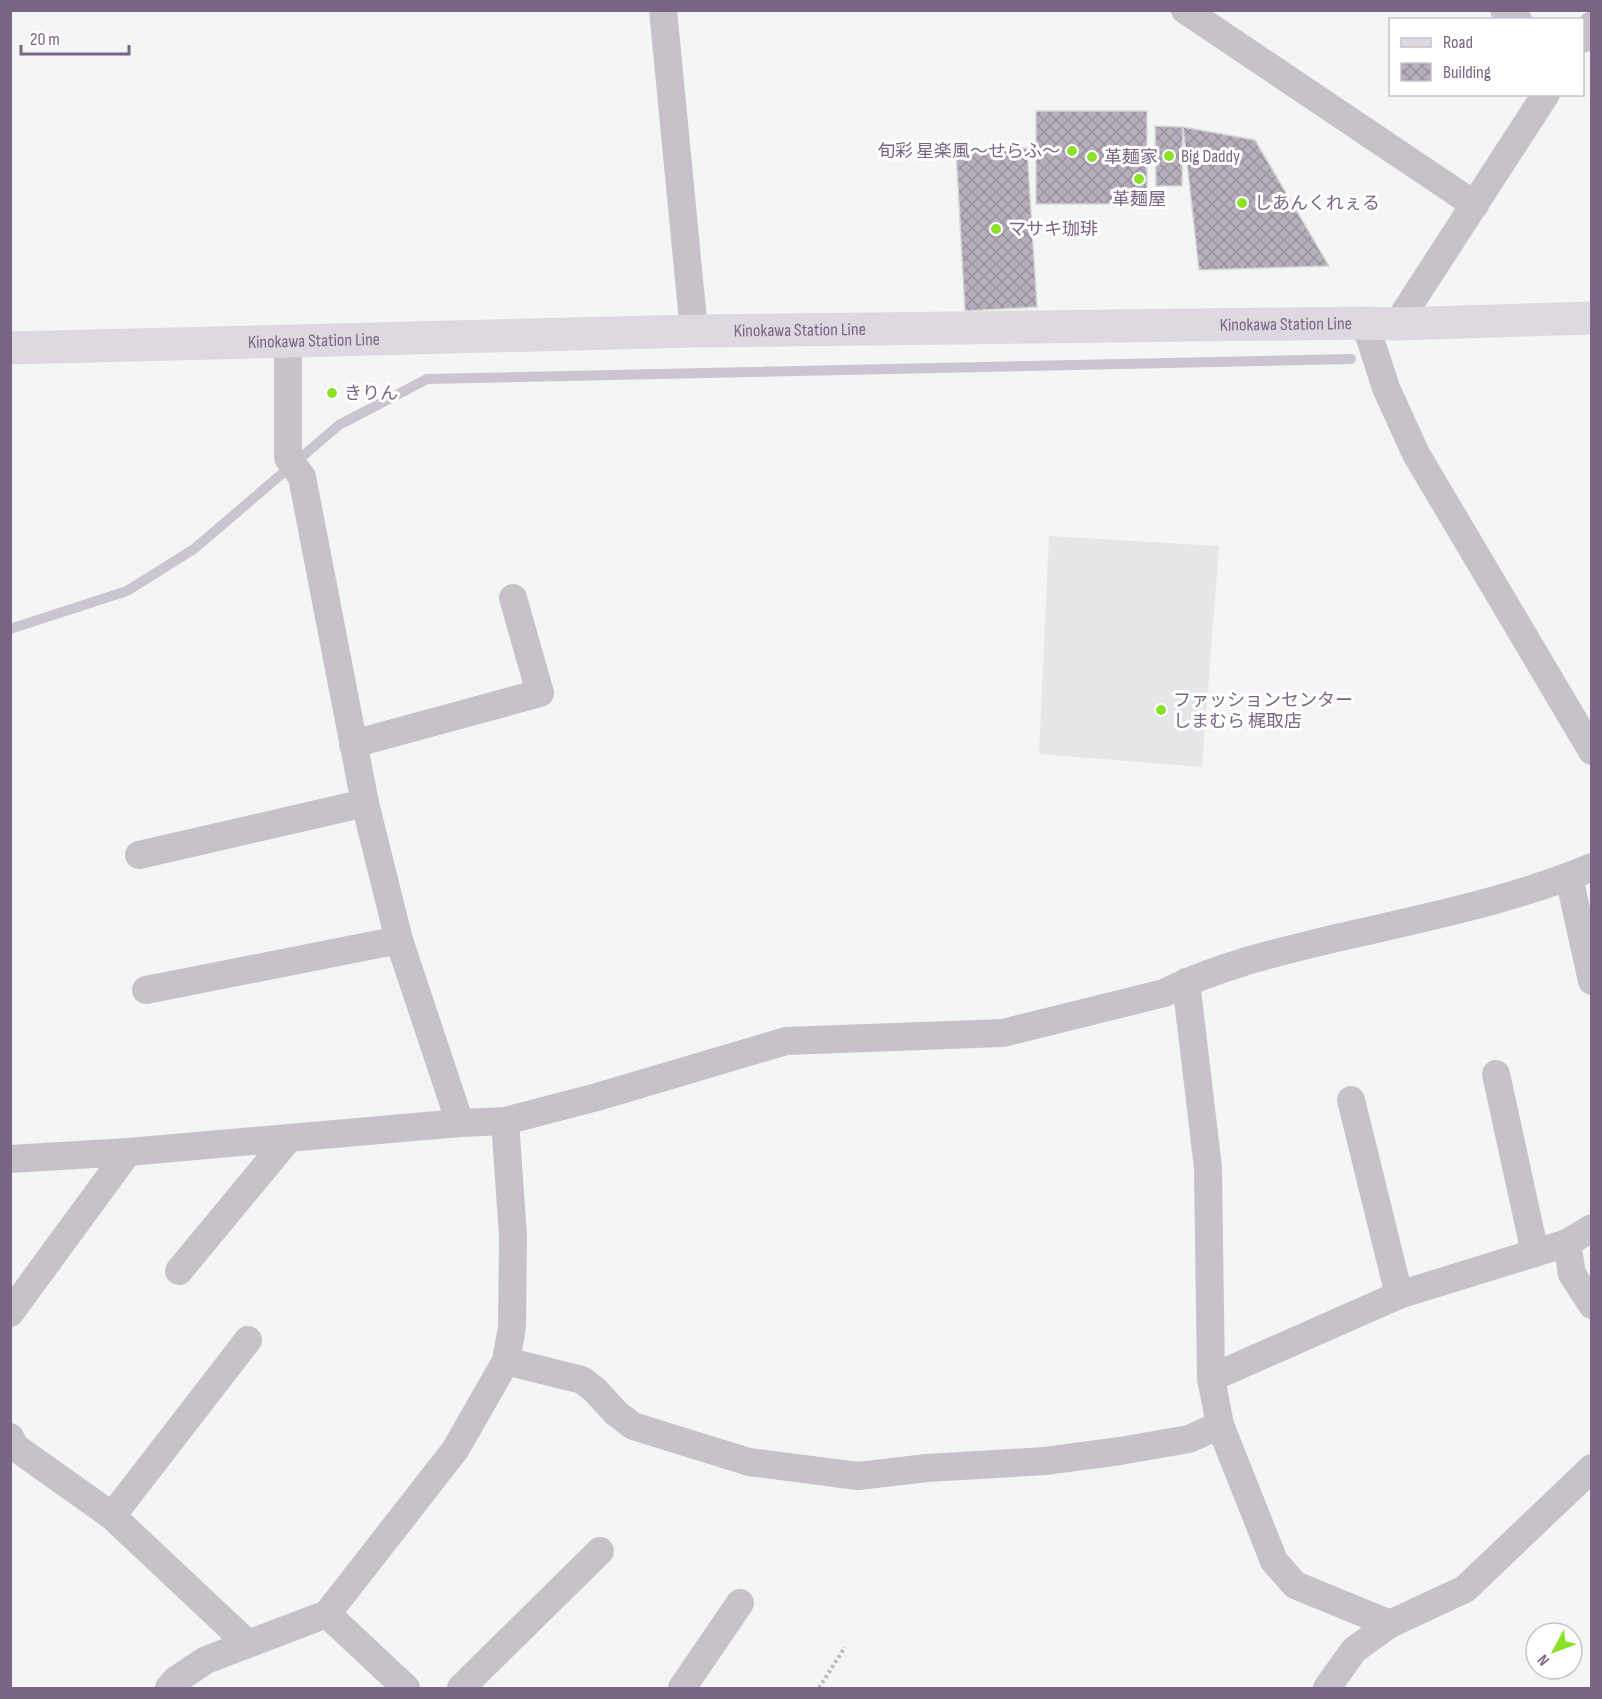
<svg xmlns="http://www.w3.org/2000/svg" width="1602" height="1699" viewBox="0 0 1602 1699" font-family="'Sofia Sans Condensed','Noto Sans JP',sans-serif">
<style>
.built{fill:#e5e7e7}
.lines{fill:none;stroke-linecap:round;stroke-linejoin:round}
.stream{stroke:#cbc4d1;stroke-width:10}
.building{fill:url(#building-cross-hatch);stroke:#d5d8d6;stroke-width:1.5}
.path{stroke:#bdb9bf;stroke-width:4;stroke-dasharray:3 3;stroke-linecap:butt}
.minor{stroke:#c7c2c9;stroke-width:28}
.secondary{stroke:#ded9e1;stroke-width:33}
.poi-dot{fill:#89e227;stroke:#fff;stroke-width:2}
.labels{text-anchor:middle;stroke-width:6;stroke-linejoin:round;paint-order:stroke}
.poi-label{font-size:18px;fill:#7a6584;stroke:#fff;text-anchor:start}
.street-label{font-size:18px;fill:#7a6584;stroke:#fff}
</style>
<defs>
<pattern id="building-cross-hatch" width="8" height="8" patternUnits="userSpaceOnUse" patternTransform="scale(1.5)"><rect width="8" height="8" fill="#b6afbb"/><path d="M0 0l8 8M0 8l8-8" fill="none" stroke="#99929e"/></pattern>
</defs>
<rect width="100%" height="100%" fill="#f3f6f4"/>
<polygon class="built" points="1049,536 1219,546 1202,767 1039,754"/>
<g class="lines">
<polyline class="stream" points="10,629 127,591 194,549 339,425 427,379 1351,359"/>
</g>
<g class="building">
<rect x="1036" y="111" width="111" height="93"/>
<polygon points="1155,126 1183,127 1182,186 1156,186"/>
<polygon points="1183,127 1255,140 1329,266 1199,270"/>
<polygon points="1027,148 1037,307 965,311 956,151"/>
</g>
<g class="lines">
<polyline class="path" points="819,1688 845,1647"/>
<g class="minor">
<polyline points="663,10 694,331"/>
<polyline points="1185,10 1475,205"/>
<polyline points="1504,10 1518,20"/>
<polyline points="1582,39 1592,25"/>
<polyline points="1365,323 1386,388 1416,454 1592,751"/>
<polyline points="1397,324 1546,94"/>
<polyline points="288,341 288,458 302,477 365,803 399,940 460,1123"/>
<polyline points="353,744 540,693 513,598"/>
<polyline points="139,855 365,803"/>
<polyline points="1569,877 1592,981"/>
<polyline points="1186,982 1208,1168 1211,1378 1220,1425 1274,1561 1295,1585 1390,1624"/>
<polyline points="146,990 399,940"/>
<polyline points="1496,1074 1535,1253"/>
<polyline points="1351,1100 1399,1295"/>
<path d="M10 1159 128 1152 460 1123 505 1121 597 1097 786 1041 1003 1033 1164 993C1213 968 1270 954 1324 941 1413 920 1506 903 1592 867"/>
<polyline points="1592,1228 1567,1243 1572,1274 1592,1305"/>
<polyline points="179,1271 289,1138"/>
<polyline points="10,1313 128,1152"/>
<polyline points="506,1361 582,1380 595,1390 616,1413 633,1426 749,1462 858,1476 927,1468 1045,1461 1120,1451 1189,1439 1220,1425"/>
<polyline points="1211,1378 1399,1295 1567,1243"/>
<polyline points="10,1437 15,1447 112,1516 247,1643"/>
<polyline points="112,1516 248,1340"/>
<polyline points="327,1614 406,1688"/>
<polyline points="169,1688 176,1680 206,1660 327,1614 455,1450 506,1361 512,1327 513,1236 505,1121"/>
<polyline points="461,1688 600,1551"/>
<polyline points="682,1688 740,1603"/>
<polyline points="1327,1688 1354,1650 1390,1624 1465,1589 1592,1468"/>
</g>
<path class="secondary" id="s1" d="M10 348 694 331 1365 323 1397 324 1592 318"/>
</g>
<g class="poi-dot">
<circle cx="1072" cy="151" r="6"/>
<circle cx="1169" cy="156" r="6"/>
<circle cx="1092" cy="157" r="6"/>
<circle cx="1139" cy="179" r="6"/>
<circle cx="1242" cy="203" r="6"/>
<circle cx="996" cy="229" r="6"/>
<circle cx="332" cy="393" r="6"/>
<circle cx="1161" cy="710" r="6"/>
</g>
<g class="labels">
<g class="poi-label">
<text x="1060" y="157" text-anchor="end">旬彩 星楽風～せらふ～</text>
<text x="1181" y="162">Big Daddy</text>
<text x="1104" y="163">革麺家</text>
<text x="1139" y="205" text-anchor="middle">革麺屋</text>
<text x="1254" y="209">しあんくれぇる</text>
<text x="1008" y="235">マサキ珈琲</text>
<text x="344" y="399">きりん</text>
<text x="1173" y="706">ファッションセンター<tspan x="1173" dy="21">しまむら 梶取店</tspan></text>
</g>
<g class="street-label">
<text dy="6" stroke="none"><textPath href="#s1" startOffset="1276">Kinokawa Station Line</textPath></text>
<text dy="6" stroke="none"><textPath href="#s1" startOffset="790">Kinokawa Station Line</textPath></text>
<text dy="6" stroke="none"><textPath href="#s1" startOffset="304">Kinokawa Station Line</textPath></text>
</g>
</g>
<rect width="1602" height="1699" fill="none" stroke="#7a6584" stroke-width="24"/>
<rect x="1389" y="18" width="195" height="78" fill="#ffffff" stroke="#cac1ce" stroke-width="1.5"/>
<rect x="1401" y="38" width="30" height="9" fill="#ded9e1" stroke="#cac1ce" stroke-width="1.5"/>
<text x="1443" y="48" font-size="18" fill="#7a6584">Road</text>
<rect x="1401" y="63" width="30" height="18" fill="url(#building-cross-hatch)" stroke="#cac1ce" stroke-width="1.5"/>
<text x="1443" y="78" font-size="18" fill="#7a6584">Building</text>
<g transform="translate(1554 1651) rotate(229)"><circle r="28" fill="#ffffff" stroke="#cac1ce" stroke-width="1.5"/>
<path d="M0-4.5L10 22L0 15L-10 22Z" fill="#89e227"/>
<text y="-9" font-size="16" font-weight="bold" text-anchor="middle" fill="#7a6584">N</text>
</g>
<path d="M21 45v9h108v-9" fill="none" stroke="#7a6584" stroke-width="3"/>
<text x="30" y="45" font-size="18" fill="#7a6584" stroke="#ffffff" stroke-width="4.5" paint-order="stroke">20 m</text>
</svg>
